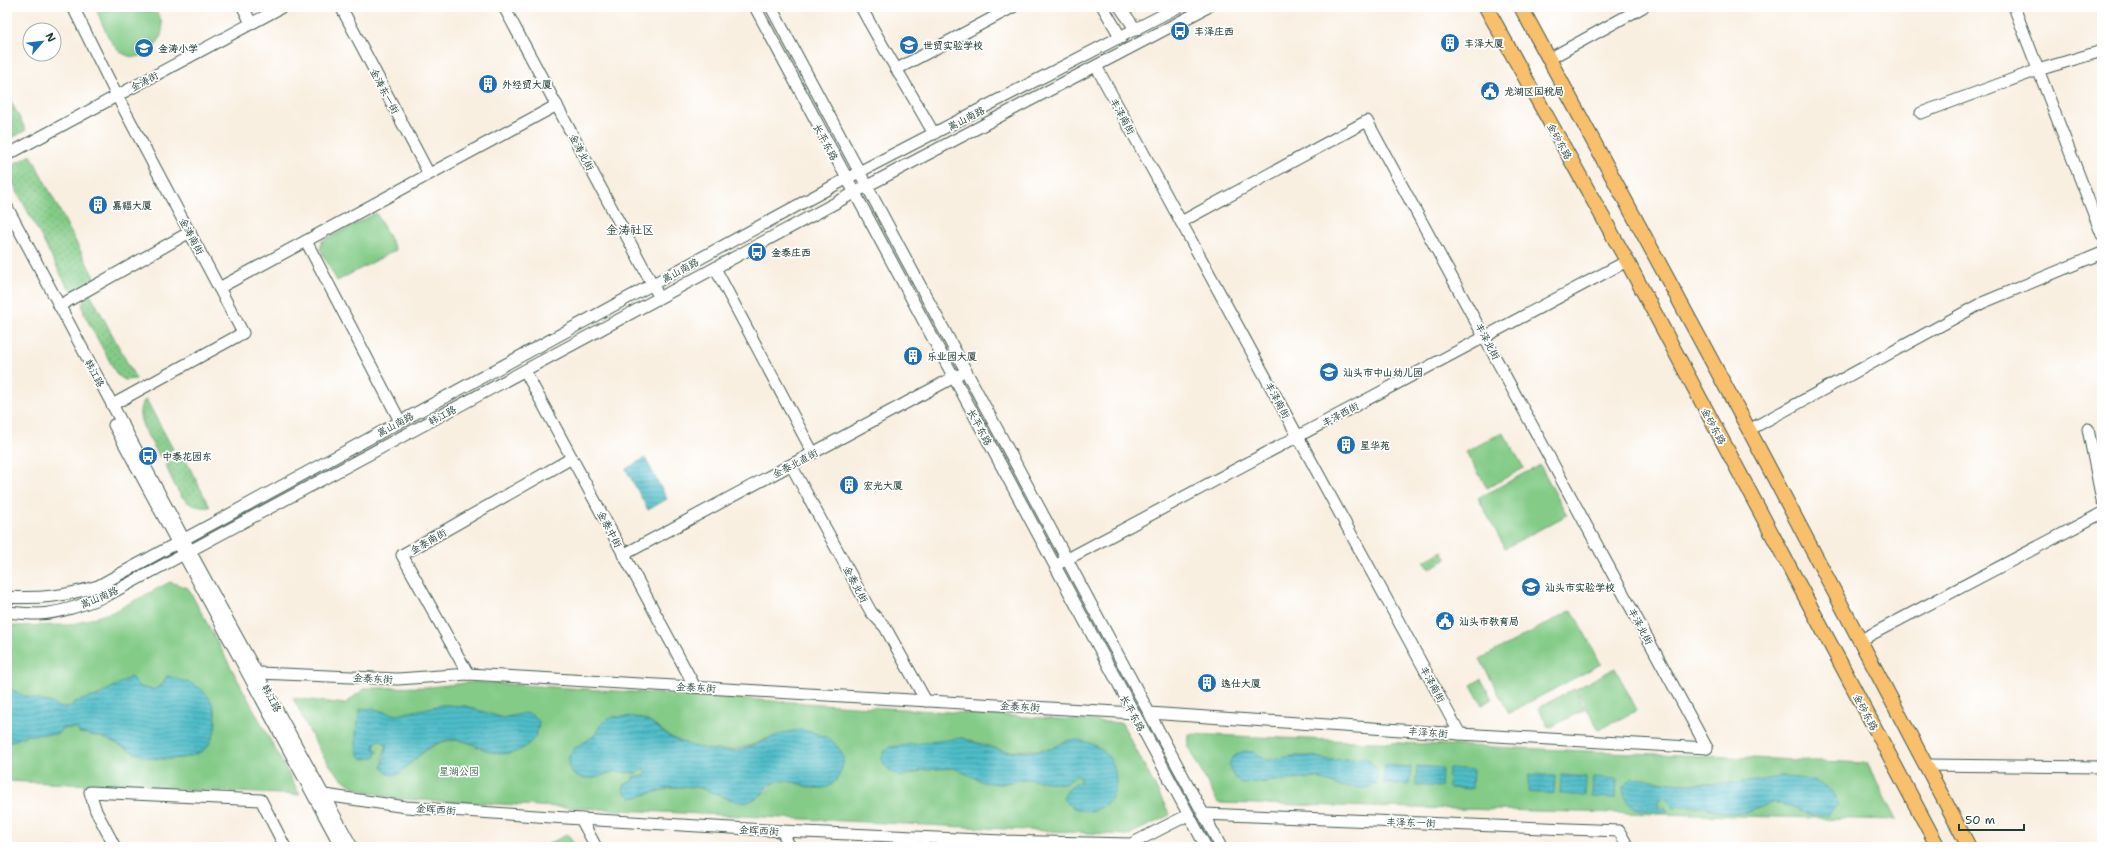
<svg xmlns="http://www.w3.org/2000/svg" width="2109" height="854" viewBox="0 0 2109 854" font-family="'Shantell Sans','LXGW WenKai TC',sans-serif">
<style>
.grass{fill:url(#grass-dots);stroke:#51845e}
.park{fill:#83cb87;stroke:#51845e;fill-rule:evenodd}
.water{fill:url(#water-rules);stroke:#387d7e}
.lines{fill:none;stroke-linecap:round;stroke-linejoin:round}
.minor-casing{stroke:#40584e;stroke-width:13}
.major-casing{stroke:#40584e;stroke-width:16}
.minor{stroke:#fff;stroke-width:11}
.major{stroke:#f8bf6c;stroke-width:14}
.labels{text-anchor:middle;stroke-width:3.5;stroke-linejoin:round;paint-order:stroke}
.poi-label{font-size:10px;font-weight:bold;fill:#1f3d34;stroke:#fff;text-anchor:start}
.street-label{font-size:10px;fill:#1f3d34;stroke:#fff}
.park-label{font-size:10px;fill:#386049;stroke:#fff}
.quarter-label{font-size:12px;fill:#1f3d34;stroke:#fff}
</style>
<defs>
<pattern id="grass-dots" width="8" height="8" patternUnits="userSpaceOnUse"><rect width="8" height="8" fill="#83cb87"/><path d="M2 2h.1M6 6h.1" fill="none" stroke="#6ba66f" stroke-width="1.8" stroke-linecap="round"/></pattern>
<pattern id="water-rules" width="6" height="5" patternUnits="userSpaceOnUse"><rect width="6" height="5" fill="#50bdc9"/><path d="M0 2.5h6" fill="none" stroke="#429ba4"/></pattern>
</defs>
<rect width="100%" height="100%" fill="#fff"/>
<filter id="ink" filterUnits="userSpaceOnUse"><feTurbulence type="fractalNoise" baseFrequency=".025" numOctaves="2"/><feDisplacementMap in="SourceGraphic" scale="8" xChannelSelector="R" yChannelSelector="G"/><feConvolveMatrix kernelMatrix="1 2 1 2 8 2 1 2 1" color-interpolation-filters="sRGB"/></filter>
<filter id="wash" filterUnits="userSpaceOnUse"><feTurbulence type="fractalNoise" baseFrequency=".012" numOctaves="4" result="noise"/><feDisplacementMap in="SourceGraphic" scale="16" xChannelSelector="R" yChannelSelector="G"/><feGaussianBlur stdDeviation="0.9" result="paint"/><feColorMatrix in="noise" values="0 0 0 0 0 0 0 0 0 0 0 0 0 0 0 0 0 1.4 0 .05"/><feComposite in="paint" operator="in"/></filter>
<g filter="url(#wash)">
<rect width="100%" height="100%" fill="#f9efe1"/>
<g class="grass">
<polygon points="7,94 26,130 7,141"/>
<polygon points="31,155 96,281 75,292 67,286 10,178 10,166"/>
<polygon points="90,293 136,379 125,380 117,375 84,314 82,303"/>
<path d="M146 399 173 449 160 457C152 441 129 414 146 399Z"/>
<path d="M183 455 210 507C181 510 176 487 165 464Z"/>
<polygon points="1442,551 1447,559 1429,569 1424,561"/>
</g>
<g class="park">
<path d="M95 7H154C156 12 161 18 162 24 165 43 143 65 124 54 109 47 102 21 95 7Z"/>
<polygon points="376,213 396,250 337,281 320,249 322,241"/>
<polygon points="1503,432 1524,468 1487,488 1466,452"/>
<polygon points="1540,465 1567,515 1505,548 1478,498"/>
<path d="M170 582 188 588 300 795 7 781V743L27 735 58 733 62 728H77L79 733C86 734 93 735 100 737 117 742 146 759 163 759 169 759 176 758 181 757 211 753 216 737 215 710L173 678 167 676 162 685 153 690 139 687 131 677 97 696 74 702 72 706 60 708C56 707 55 704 52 703 34 699 23 698 7 686V626L70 625 113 612Z"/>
<polygon points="1572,610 1601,664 1509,713 1480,659"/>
<polygon points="1615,668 1637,710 1599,730 1576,689"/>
<polygon points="1481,679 1492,699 1482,705 1471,685"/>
<path d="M474 682 1122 723 1170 815 1128 835 397 799C383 795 368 793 355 787 326 774 307 725 293 698L345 704 365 688 429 687ZM442 705 465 706 503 718 513 716 483 748C444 729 427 748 399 774L382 758 387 744 379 740 374 745 375 750 360 709H374L397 715ZM615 717C624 717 634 716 642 719 656 723 666 736 679 741 709 754 740 753 768 738L831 785C809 795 803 780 784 780 769 781 771 791 762 794 755 797 744 799 735 800 729 800 705 788 695 787 674 784 652 794 632 798L633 777 644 776 648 773 642 769 636 773 614 771 595 778 574 749 589 741 595 735 600 726ZM962 738 1006 751 1051 749 1070 740 1092 811 1070 787 1081 781 1077 775 1043 781 1024 779 999 784 954 768 923 770 910 775Z"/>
<polygon points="1574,689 1585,709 1549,728 1538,708"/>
<path d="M1189 734 1867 763 1896 820 1218 803 1188 747ZM1254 752 1266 760 1311 756 1329 760 1365 758 1339 786 1318 778H1296L1261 783ZM1639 778 1648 781 1676 784 1746 783 1813 816 1791 806 1772 803 1748 812 1724 813 1702 806H1681L1665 796 1656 802 1668 812H1660Z"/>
<polygon points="568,834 575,847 543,847"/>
</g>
<g class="water">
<polygon points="645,458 667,499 648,510 626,469"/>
<path d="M167 676C180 681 193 681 203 691 219 704 220 733 206 748 197 757 174 760 162 759 135 759 123 743 100 737 93 735 86 734 79 733L77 728H62L58 734 27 735 7 743V686C22 697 35 699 52 703 55 704 56 707 60 708L72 706 74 702 97 696 131 677 139 687 153 690 162 685Z"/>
<path d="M442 705 465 706 503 718 525 713 532 715 539 721C539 743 517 757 496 753 476 750 467 735 443 741 426 746 412 762 399 774 390 777 386 774 382 767L387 744 379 740 374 744 375 750 378 751 375 757 363 759C350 750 358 724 360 709H374L397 715Z"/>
<path d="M614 717C624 717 636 716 644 720 653 723 660 730 667 735 679 742 693 747 707 749 718 751 732 752 743 749 768 742 790 722 817 734 826 737 831 740 837 746 843 753 845 760 842 768 829 808 799 775 775 782 766 785 762 800 746 802 733 804 710 788 694 787 674 784 652 794 632 798L623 791 624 785 633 780V777L644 776 648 773 642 769 636 773 614 771 595 778H582L574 775 568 766 569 756 574 749 595 735 600 726 607 719Z"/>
<path d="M962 738C976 743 991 749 1005 751 1015 752 1041 751 1051 749 1057 747 1063 741 1070 740 1083 738 1100 746 1108 756 1118 768 1120 795 1105 805 1092 815 1071 812 1063 798L1070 787 1081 781 1077 775 1065 784 1024 779 999 784 983 782 954 768 923 770 900 777C888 770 872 758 890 747Z"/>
<path d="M1244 751 1254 752 1266 760 1292 756H1311L1329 760 1365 758 1374 765 1378 773 1376 784 1365 788 1339 786 1318 778 1241 783C1227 771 1223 759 1244 751Z"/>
<polygon points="1385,765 1411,767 1409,785 1384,783"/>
<polygon points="1417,766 1442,768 1441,787 1416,785"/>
<polygon points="1449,768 1473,770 1472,789 1448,788"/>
<polygon points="1529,774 1555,776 1554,794 1528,792"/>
<polygon points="1561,775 1586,777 1585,796 1560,794"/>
<polygon points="1593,777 1617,779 1616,798 1592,797"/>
<path d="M1781 777C1802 778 1831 779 1838 804L1828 815 1813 816 1791 806 1772 803 1748 812 1736 813H1724L1701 806H1681L1674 808 1665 796 1656 803 1662 809 1665 807 1668 812C1649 811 1624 814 1623 787 1625 785 1627 782 1629 780 1636 776 1661 782 1671 783 1708 787 1744 783 1781 777Z"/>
</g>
</g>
<g filter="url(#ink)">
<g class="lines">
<g class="minor-casing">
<g id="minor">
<polyline points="73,7 117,96 243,333 112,405"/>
<polyline points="243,7 251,23"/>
<polyline points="341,7 429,174"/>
<polyline points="504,7 656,291"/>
<polyline points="755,7 1206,847"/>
<polyline points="771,7 1221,847"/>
<path d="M861 7C884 50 910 91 934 134"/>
<polyline points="1103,7 1121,38"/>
<polyline points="1120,7 1136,30"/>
<polyline points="2014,7 2102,235"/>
<polyline points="1549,59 1643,7"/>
<polyline points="1096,66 1460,734"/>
<polyline points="897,69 1013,7"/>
<polyline points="1921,113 2038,70 2102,51"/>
<polyline points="7,155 282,7"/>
<polyline points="7,207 196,562 352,847"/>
<polyline points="1181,222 1367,121 1707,748"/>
<polyline points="306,241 400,421"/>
<polyline points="715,268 813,453"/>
<polyline points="219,288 557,105"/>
<polyline points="59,306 190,232"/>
<polyline points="525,371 695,687"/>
<polyline points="114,425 341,847"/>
<polyline points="2088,429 2102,500"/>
<polyline points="1749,430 1982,303 2102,253"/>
<polyline points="791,465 871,612 885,627 926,701"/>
<polyline points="623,555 958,375"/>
<polyline points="1060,563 1627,261"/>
<path d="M7 597C42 599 65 596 98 586L859 172 1178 7"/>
<path d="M7 612C17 613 28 614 38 614 62 613 84 604 106 596L867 186 1208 7"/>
<polyline points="1859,641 2102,513"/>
<polyline points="259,673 398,679 468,674 1134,713"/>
<polyline points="468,674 402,555 572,458"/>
<polyline points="1149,713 1460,734 1707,748"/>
<polyline points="1925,765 2102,767"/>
<polyline points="325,795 406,807 581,819 782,831 1002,841 1131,844 1188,815"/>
<polyline points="1203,814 1619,831 1628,847"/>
<polyline points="581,819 596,847"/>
<polyline points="782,831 790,847"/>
<polyline points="115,847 96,811 90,792 261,800 285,847"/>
</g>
</g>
<g class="major-casing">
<g id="major">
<polyline points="1486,7 1627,261 1938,847"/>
<polyline points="1521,7 1749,430 1969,847"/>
</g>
</g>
<use href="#minor" class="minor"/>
<use href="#major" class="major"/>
</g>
</g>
<defs>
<g id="bus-disc" transform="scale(1)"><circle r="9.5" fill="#1f6fb2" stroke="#fff"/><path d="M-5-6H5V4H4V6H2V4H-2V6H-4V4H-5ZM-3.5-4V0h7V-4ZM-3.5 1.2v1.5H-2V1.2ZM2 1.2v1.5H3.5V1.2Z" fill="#fff"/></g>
<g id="building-disc" transform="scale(1)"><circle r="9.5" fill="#1f6fb2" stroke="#fff"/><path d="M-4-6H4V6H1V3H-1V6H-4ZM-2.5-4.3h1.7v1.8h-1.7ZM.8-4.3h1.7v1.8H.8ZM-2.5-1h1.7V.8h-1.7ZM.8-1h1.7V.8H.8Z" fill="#fff"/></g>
<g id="school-disc" transform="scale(1)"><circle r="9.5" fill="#1f6fb2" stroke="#fff"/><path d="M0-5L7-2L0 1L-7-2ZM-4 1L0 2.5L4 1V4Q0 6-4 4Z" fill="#fff"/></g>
<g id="civic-disc" transform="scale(1)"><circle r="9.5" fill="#1f6fb2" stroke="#fff"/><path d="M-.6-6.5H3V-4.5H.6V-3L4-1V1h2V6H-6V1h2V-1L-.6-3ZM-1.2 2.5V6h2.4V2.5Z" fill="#fff"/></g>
</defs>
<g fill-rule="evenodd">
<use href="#bus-disc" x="1180" y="31"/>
<use href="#building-disc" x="1450" y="43"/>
<use href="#school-disc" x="909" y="45"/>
<use href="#school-disc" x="144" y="48"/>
<use href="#building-disc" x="488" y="84"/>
<use href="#civic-disc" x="1490" y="91"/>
<use href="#building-disc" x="98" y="205"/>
<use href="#bus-disc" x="757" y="252"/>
<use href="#building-disc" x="913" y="356"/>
<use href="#school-disc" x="1329" y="372"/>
<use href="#building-disc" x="1346" y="445"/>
<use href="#bus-disc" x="148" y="456"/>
<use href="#building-disc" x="849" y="485"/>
<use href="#school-disc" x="1531" y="587"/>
<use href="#civic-disc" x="1445" y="621"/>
<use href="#building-disc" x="1207" y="683"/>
</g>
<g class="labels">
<g class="poi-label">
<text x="1194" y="35">丰泽庄西</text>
<text x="1464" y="47">丰泽大厦</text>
<text x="923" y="49">世贸实验学校</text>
<text x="158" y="52">金涛小学</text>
<text x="502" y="88">外经贸大厦</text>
<text x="1504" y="95">龙湖区国税局</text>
<text x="112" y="209">嘉福大厦</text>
<text x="771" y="256">金泰庄西</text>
<text x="927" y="360">乐业园大厦</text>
<text x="1343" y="376">汕头市中山幼儿园</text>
<text x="1360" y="449">星华苑</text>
<text x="162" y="460">中泰花园东</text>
<text x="863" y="489">宏光大厦</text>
<text x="1545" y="591">汕头市实验学校</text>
<text x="1459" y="625">汕头市教育局</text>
<text x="1221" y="687">逸仕大厦</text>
</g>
<g class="street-label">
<text transform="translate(144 81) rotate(-28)" y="4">金涛街</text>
<text transform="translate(385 91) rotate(62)" y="4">金涛东一街</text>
<text transform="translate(1123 116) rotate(61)" y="4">丰泽南街</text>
<text transform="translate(966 118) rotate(-27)" y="4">嵩山南路</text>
<text transform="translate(1560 141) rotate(61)" y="4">金砂东路</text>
<text transform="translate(826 142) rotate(62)" y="4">长平东路</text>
<text transform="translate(582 152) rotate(62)" y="4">金涛北街</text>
<text transform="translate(192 236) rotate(62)" y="4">金涛南街</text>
<text transform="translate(680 270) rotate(-28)" y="4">嵩山南路</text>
<text transform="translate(1488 341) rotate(62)" y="4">丰泽北街</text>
<text transform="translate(95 373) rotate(62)" y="4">韩江路</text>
<text transform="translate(1278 400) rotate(61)" y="4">丰泽南街</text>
<text transform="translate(1340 414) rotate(-28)" y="4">丰泽西街</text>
<text transform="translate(442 415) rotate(-28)" y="4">韩江路</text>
<text transform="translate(395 424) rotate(-28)" y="4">嵩山南路</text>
<text transform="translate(1714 426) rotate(62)" y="4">金砂东路</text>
<text transform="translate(980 427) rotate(62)" y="4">长平东路</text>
<text transform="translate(795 463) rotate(-28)" y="4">金泰北直街</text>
<text transform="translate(610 529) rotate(62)" y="4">金泰中街</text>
<text transform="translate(428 541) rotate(-30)" y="4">金泰南街</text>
<text transform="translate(856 584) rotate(62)" y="4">金泰北街</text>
<text transform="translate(99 597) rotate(-23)" y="4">嵩山南路</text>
<text transform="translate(1641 626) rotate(62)" y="4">丰泽北街</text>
<text transform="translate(373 678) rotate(3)" y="4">金泰东街</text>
<text transform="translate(1433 684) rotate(61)" y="4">丰泽南街</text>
<text transform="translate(696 687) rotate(3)" y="4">金泰东街</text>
<text transform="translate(272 698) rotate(62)" y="4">韩江路</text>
<text transform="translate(1020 706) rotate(3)" y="4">金泰东街</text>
<text transform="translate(1866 712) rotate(62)" y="4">金砂东路</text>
<text transform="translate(1133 713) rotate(62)" y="4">长平东路</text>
<text transform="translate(1428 732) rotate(4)" y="4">丰泽东街</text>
<text transform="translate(436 809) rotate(4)" y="4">金晖西街</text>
<text transform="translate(1411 822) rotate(2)" y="4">丰泽东一街</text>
<text transform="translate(759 830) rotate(3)" y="4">金晖西街</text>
</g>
<g class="park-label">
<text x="459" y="775">星湖公园</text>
</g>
<g class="quarter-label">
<text x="630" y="234">金涛社区</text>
</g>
</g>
<rect width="2109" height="854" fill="none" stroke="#fff" stroke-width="24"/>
<g transform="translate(42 42) rotate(62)"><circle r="19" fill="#ffffff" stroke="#a5b1ae"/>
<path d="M0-3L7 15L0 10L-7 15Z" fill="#1f6fb2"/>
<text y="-6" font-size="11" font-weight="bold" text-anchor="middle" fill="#1f3d34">N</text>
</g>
<path d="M1959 824v6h65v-6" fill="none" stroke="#1f3d34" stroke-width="2"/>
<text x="1965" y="824" font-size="12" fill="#1f3d34" stroke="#ffffff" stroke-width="3" paint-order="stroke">50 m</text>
</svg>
